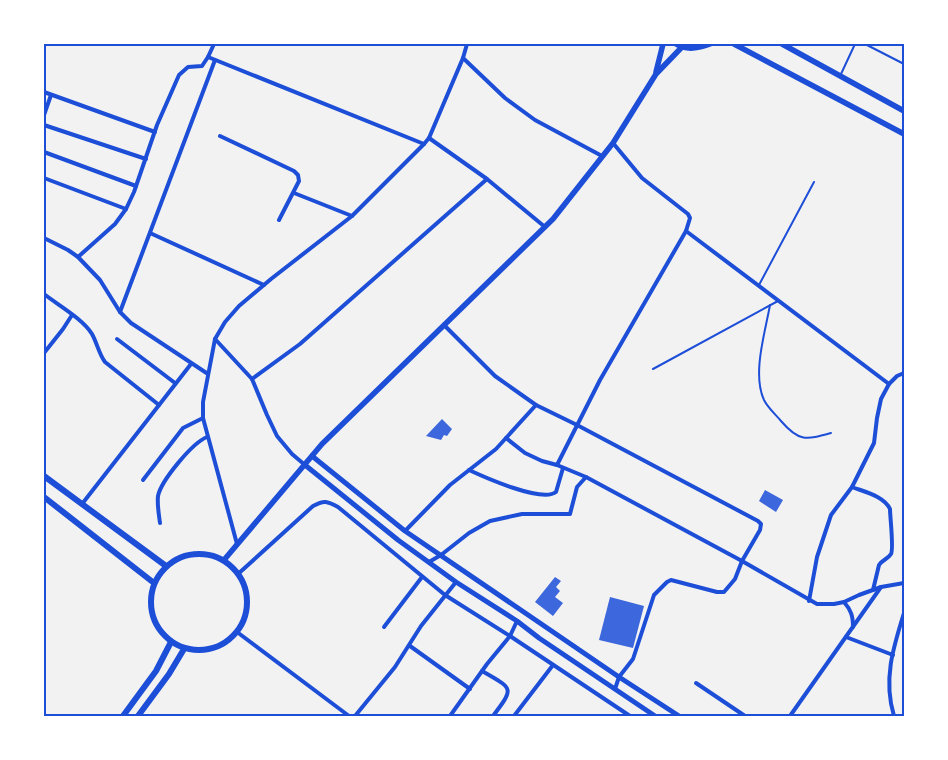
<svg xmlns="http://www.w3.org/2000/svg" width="948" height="760" viewBox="0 0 948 760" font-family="'DejaVu Sans',sans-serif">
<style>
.building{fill:#3d67dc}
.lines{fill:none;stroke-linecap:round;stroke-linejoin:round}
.service{stroke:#1d4ed8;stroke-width:2}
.minor{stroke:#1d4ed8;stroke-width:4}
.tertiary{stroke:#1d4ed8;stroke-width:5}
.secondary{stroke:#1d4ed8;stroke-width:5.5}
.primary{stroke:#1d4ed8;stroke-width:6}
.neatline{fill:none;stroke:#1d4ed8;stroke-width:2}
</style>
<rect width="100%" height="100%" fill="#f2f2f2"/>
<g class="building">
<polygon points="442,419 452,429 447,436 444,435 441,440 426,436"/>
<polygon points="765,490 783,500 776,512 759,501"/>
<polygon points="555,577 561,581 556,587 560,591 555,597 563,603 553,616 535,602"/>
<polygon points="610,597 644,606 633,648 599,640"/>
</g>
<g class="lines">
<g class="service">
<polyline points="865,44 904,64"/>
<polyline points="841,74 855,44"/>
<polyline points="759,285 814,182"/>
<path d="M770 305C765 333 752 374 764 400 768 408 776 415 781 421 799 442 806 440 831 433"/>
<polyline points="653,369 778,301"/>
</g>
<g class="minor">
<polyline points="208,57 424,144"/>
<polyline points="463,58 505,98 535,120 602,156"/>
<polyline points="44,92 155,132"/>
<polyline points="44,115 51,95"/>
<polyline points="44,125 146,159"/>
<polyline points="220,136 294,171 298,175 299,181 279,220"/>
<polyline points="429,138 487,179 545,227"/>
<polyline points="44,152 136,186"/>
<polyline points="44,178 126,209"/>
<polyline points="294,193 352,216"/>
<polyline points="686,231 889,384"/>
<polyline points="150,233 264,285"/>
<polyline points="44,238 68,250 78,257 100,280 120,312 131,323 208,374"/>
<polyline points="78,257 115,224 126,209 134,192 157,125 179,75 188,67 202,66 208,57 214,44"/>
<path d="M44 294C58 305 83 319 92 334 97 343 99 354 105 362L159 405"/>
<polyline points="120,312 215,60"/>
<polyline points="444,325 495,376 536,405 577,425 758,521 761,524 760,530 742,561 735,579 724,592 717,592 671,580 667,582 654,595 633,659 619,677 615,689"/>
<polyline points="117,339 175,383"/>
<polyline points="215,339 252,379 267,415 277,436 292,454 305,465"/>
<polyline points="44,353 63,329 72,315"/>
<polyline points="252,379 300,344 487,179"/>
<polyline points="506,438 525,453 542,461 557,465 586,477 742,561 817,604 834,604 844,602 859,595 881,587 904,583"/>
<polyline points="557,465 600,380 686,231 690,218 688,214 642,178 613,143"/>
<path d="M469 470C484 477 542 503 556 492L563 468"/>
<polyline points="143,480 183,428 203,418"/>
<path d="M852 487C865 492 884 496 890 509 890 517 894 549 891 554 888 559 882 560 879 565L873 590"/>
<polyline points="82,504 191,364"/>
<path d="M160 523C159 515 157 505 158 496 161 481 192 443 207 437"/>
<polyline points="405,531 450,485 496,449 536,405"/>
<polyline points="237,544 203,418 203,402 215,339 225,322 239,306 271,279 352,216 424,144 429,138 463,58 467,44"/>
<polyline points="429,562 441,555 469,533 490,521 522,514 570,514 577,487 586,477"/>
<path d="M238 574 313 506C324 500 327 501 338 507L445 595 510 636 630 716"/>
<polyline points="809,601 817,557 831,515 852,487 874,443 877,418 881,399 889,384 897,376 904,373"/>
<path d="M844 602C851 610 853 616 853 627"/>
<polyline points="384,627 422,577"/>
<polyline points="237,632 349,716"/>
<polyline points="846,637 893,655"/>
<polyline points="410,646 470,689"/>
<path d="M482 671C513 689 515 687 493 716"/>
<polyline points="696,683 745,716"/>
<polyline points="355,716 395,667 421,626 456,582"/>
<polyline points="450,716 487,664 510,636 517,621"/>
<polyline points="514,716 553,665"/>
<polyline points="790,716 881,587"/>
<path d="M894 716C883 680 893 648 904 613"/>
</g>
<g class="tertiary">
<polyline points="312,456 405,531 619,677 679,716"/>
<polyline points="305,465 398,540 456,582 517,621 539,638 655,716"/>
</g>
<g class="secondary">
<path d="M676 44C687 51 699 48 710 44"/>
<polyline points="734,44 904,134"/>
<polyline points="782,44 904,111"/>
<polyline points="656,72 663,44"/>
<polyline points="224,560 322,444 553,219 613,143 656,74 682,47"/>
</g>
<g class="primary">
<polyline points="44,476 166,566"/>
<polyline points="44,497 154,583"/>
<circle cx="199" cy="602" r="48"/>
<polyline points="123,716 156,671 171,642"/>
<polyline points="138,716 169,674 184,649"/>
</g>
</g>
<rect width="948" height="760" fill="none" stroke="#ffffff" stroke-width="90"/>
<rect x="45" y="45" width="858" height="670" class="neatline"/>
</svg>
